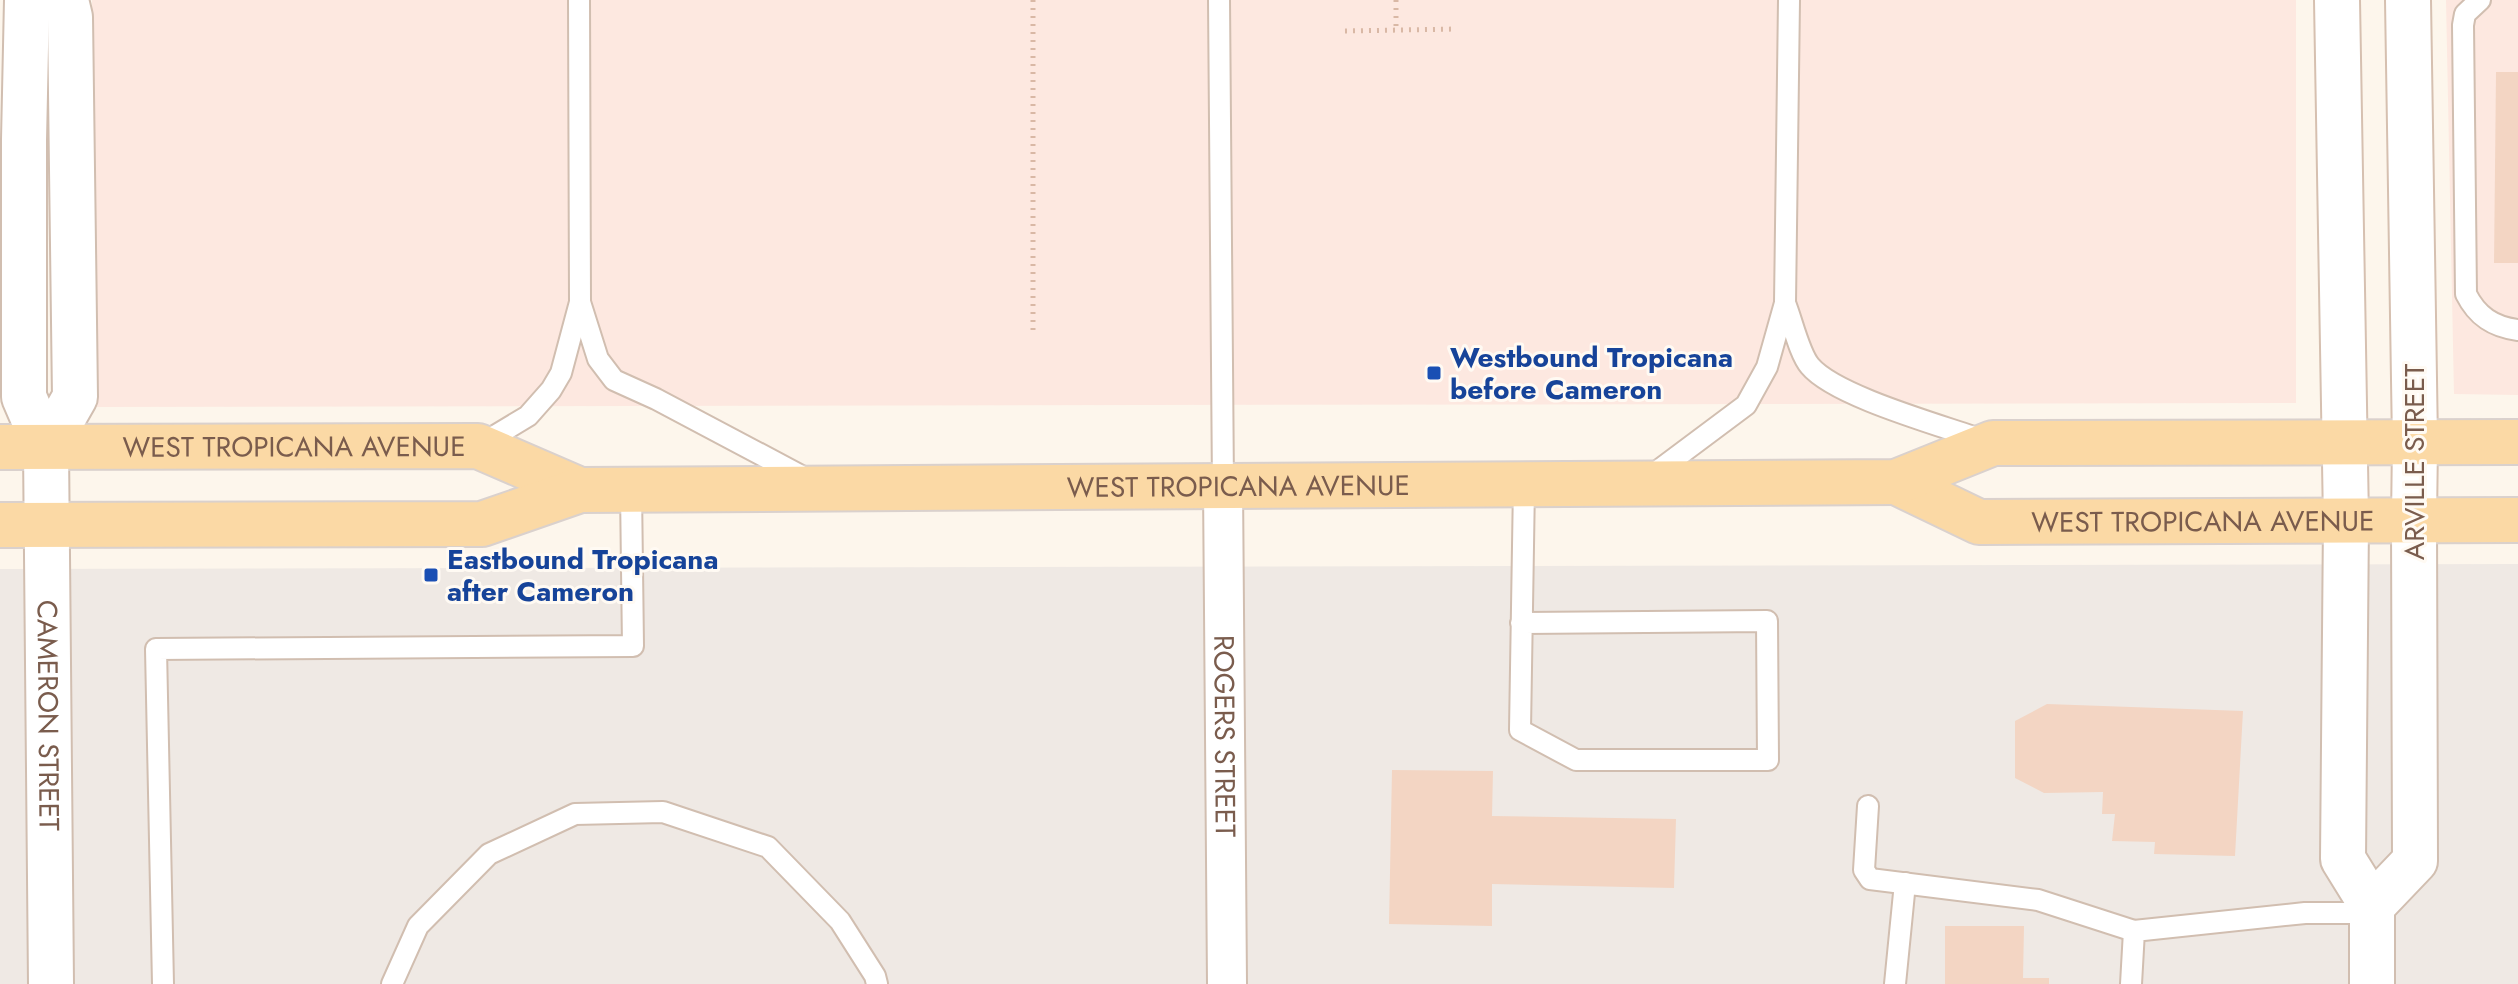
<svg xmlns="http://www.w3.org/2000/svg" width="2518" height="984" viewBox="0 0 2518 984" font-family="Jost,sans-serif">
<style>
.commercial{fill:#fde8e0}
.industrial{fill:#efe9e4}
.building{fill:#f3d5c3}
.lines{fill:none;stroke-linecap:round;stroke-linejoin:round}
.service-casing{stroke:#d1beb0;stroke-width:24}
.minor-casing{stroke:#d1beb0;stroke-width:42}
.tertiary-casing{stroke:#d1beb0;stroke-width:48}
.secondary-casing{stroke:#d6c0b0;stroke-width:48}
.primary-casing{stroke:#dad1cd;stroke-width:48}
.path{stroke:#d9b8a5;stroke-width:5;stroke-dasharray:2 6;stroke-linecap:butt}
.service{stroke:#fff;stroke-width:20}
.minor{stroke:#fff;stroke-width:38}
.tertiary{stroke:#fff;stroke-width:44}
.secondary{stroke:#fff;stroke-width:44}
.primary{stroke:#fbd9a5;stroke-width:44}
.transit-dot{fill:#1a4fb4;stroke:#fffaf3;stroke-width:3}
.labels{text-anchor:middle;stroke-width:6;stroke-linejoin:round;paint-order:stroke}
.transit-label{font-size:28px;font-weight:bold;fill:#164399;stroke:#fffaf3;text-anchor:start}
.street-label{font-size:28px;fill:#7a5c4d;stroke:#fffaf3}
</style>
<rect width="100%" height="100%" fill="#fdf6ec"/>
<g class="commercial">
<polygon points="92,0 2296,0 2296,403 96,407"/>
<polygon points="2446,0 2518,0 2518,395 2454,394"/>
</g>
<polygon class="industrial" points="2518,564 2518,984 0,984 0,569"/>
<g class="building">
<polygon points="2496,72 2518,72 2518,263 2494,263"/>
<polygon points="2047,704 2243,711 2235,856 2154,854 2155,842 2112,841 2115,814 2102,814 2103,792 2044,793 2015,778 2015,721"/>
<polygon points="1392,770 1493,771 1492,816 1676,819 1674,888 1492,884 1492,926 1389,924"/>
<polygon points="1945,926 2024,926 2023,978 2049,978 2049,984 1945,984"/>
</g>
<g class="lines">
<g class="service-casing">
<g id="service">
<polyline points="1219,0 1223,486"/>
<path d="M2480 0 2465 14 2463 25 2466 294C2477 316 2493 327 2518 330"/>
<polyline points="580,302 598,359 614,380 656,399 807,479"/>
<path d="M1785 303C1792 320 1799 353 1810 366 1836 397 1944 426 1985 441"/>
<polyline points="478,446 528,416 551,390 561,373 580,302 579,0"/>
<polyline points="1651,476 1746,405 1767,367 1785,303 1789,0"/>
<polyline points="1521,623 1767,621 1768,760 1576,760 1520,730 1524,485"/>
<polyline points="1868,806 1864,870 1870,879 2038,900 2134,931"/>
<polyline points="163,984 156,649 633,646 631,490"/>
<polyline points="392,984 418,926 489,854 575,814 663,812 768,847 840,921 875,976 877,984"/>
<polyline points="1895,984 1905,883"/>
<polyline points="2131,984 2134,931 2305,913 2372,913"/>
</g>
</g>
<g class="minor-casing">
<g id="minor">
<path id="s1" d="M1223 486 1227 984"/>
</g>
</g>
<g class="tertiary-casing">
<g id="tertiary">
<path id="s2" d="M27 0 24 140V397L46 448 51 984"/>
<polyline points="46,448 75,397 70,17 66,0"/>
<polyline points="2346,520 2343,859 2372,906 2372,984"/>
<polyline points="2372,906 2415,861 2414,520"/>
</g>
</g>
<g class="secondary-casing">
<g id="secondary">
<polyline points="2337,0 2346,520"/>
<polyline points="2408,0 2415,442 2414,520"/>
</g>
</g>
<g class="primary-casing">
<g id="primary">
<path id="s3" d="M0 447 478 446 580 490"/>
<path id="s4" d="M1896 482 1979 522 2518 520"/>
<path id="s5" d="M0 525 482 524 580 490 1896 482 1993 443 2518 442"/>
</g>
</g>
<g class="path">
<polyline points="1033,0 1033,335"/>
<polyline points="1396,0 1396,31"/>
<polyline points="1345,31 1456,29"/>
</g>
<use href="#service" class="service"/>
<use href="#minor" class="minor"/>
<use href="#tertiary" class="tertiary"/>
<use href="#secondary" class="secondary"/>
<use href="#primary" class="primary"/>
</g>
<g class="transit-dot">
<rect x="1426" y="365" width="16" height="16" rx="4"/>
<rect x="423" y="567" width="16" height="16" rx="4"/>
</g>
<g class="labels">
<g class="transit-label">
<text x="1450" y="367">Westbound Tropicana<tspan x="1450" dy="32">before Cameron</tspan></text>
<text x="447" y="569">Eastbound Tropicana<tspan x="447" dy="32">after Cameron</tspan></text>
</g>
<g class="street-label">
<text dy="10" stroke="none"><textPath href="#s3" startOffset="294">WEST TROPICANA AVENUE</textPath></text>
<text transform="translate(2414 462) rotate(-90)" y="10">ARVILLE STREET</text>
<text dy="10" stroke="none"><textPath href="#s5" startOffset="1244">WEST TROPICANA AVENUE</textPath></text>
<text dy="10" stroke="none"><textPath href="#s4" startOffset="316">WEST TROPICANA AVENUE</textPath></text>
<text dy="10" stroke="none"><textPath href="#s2" startOffset="720">CAMERON STREET</textPath></text>
<text dy="10" stroke="none"><textPath href="#s1" startOffset="250">ROGERS STREET</textPath></text>
</g>
</g>
</svg>
